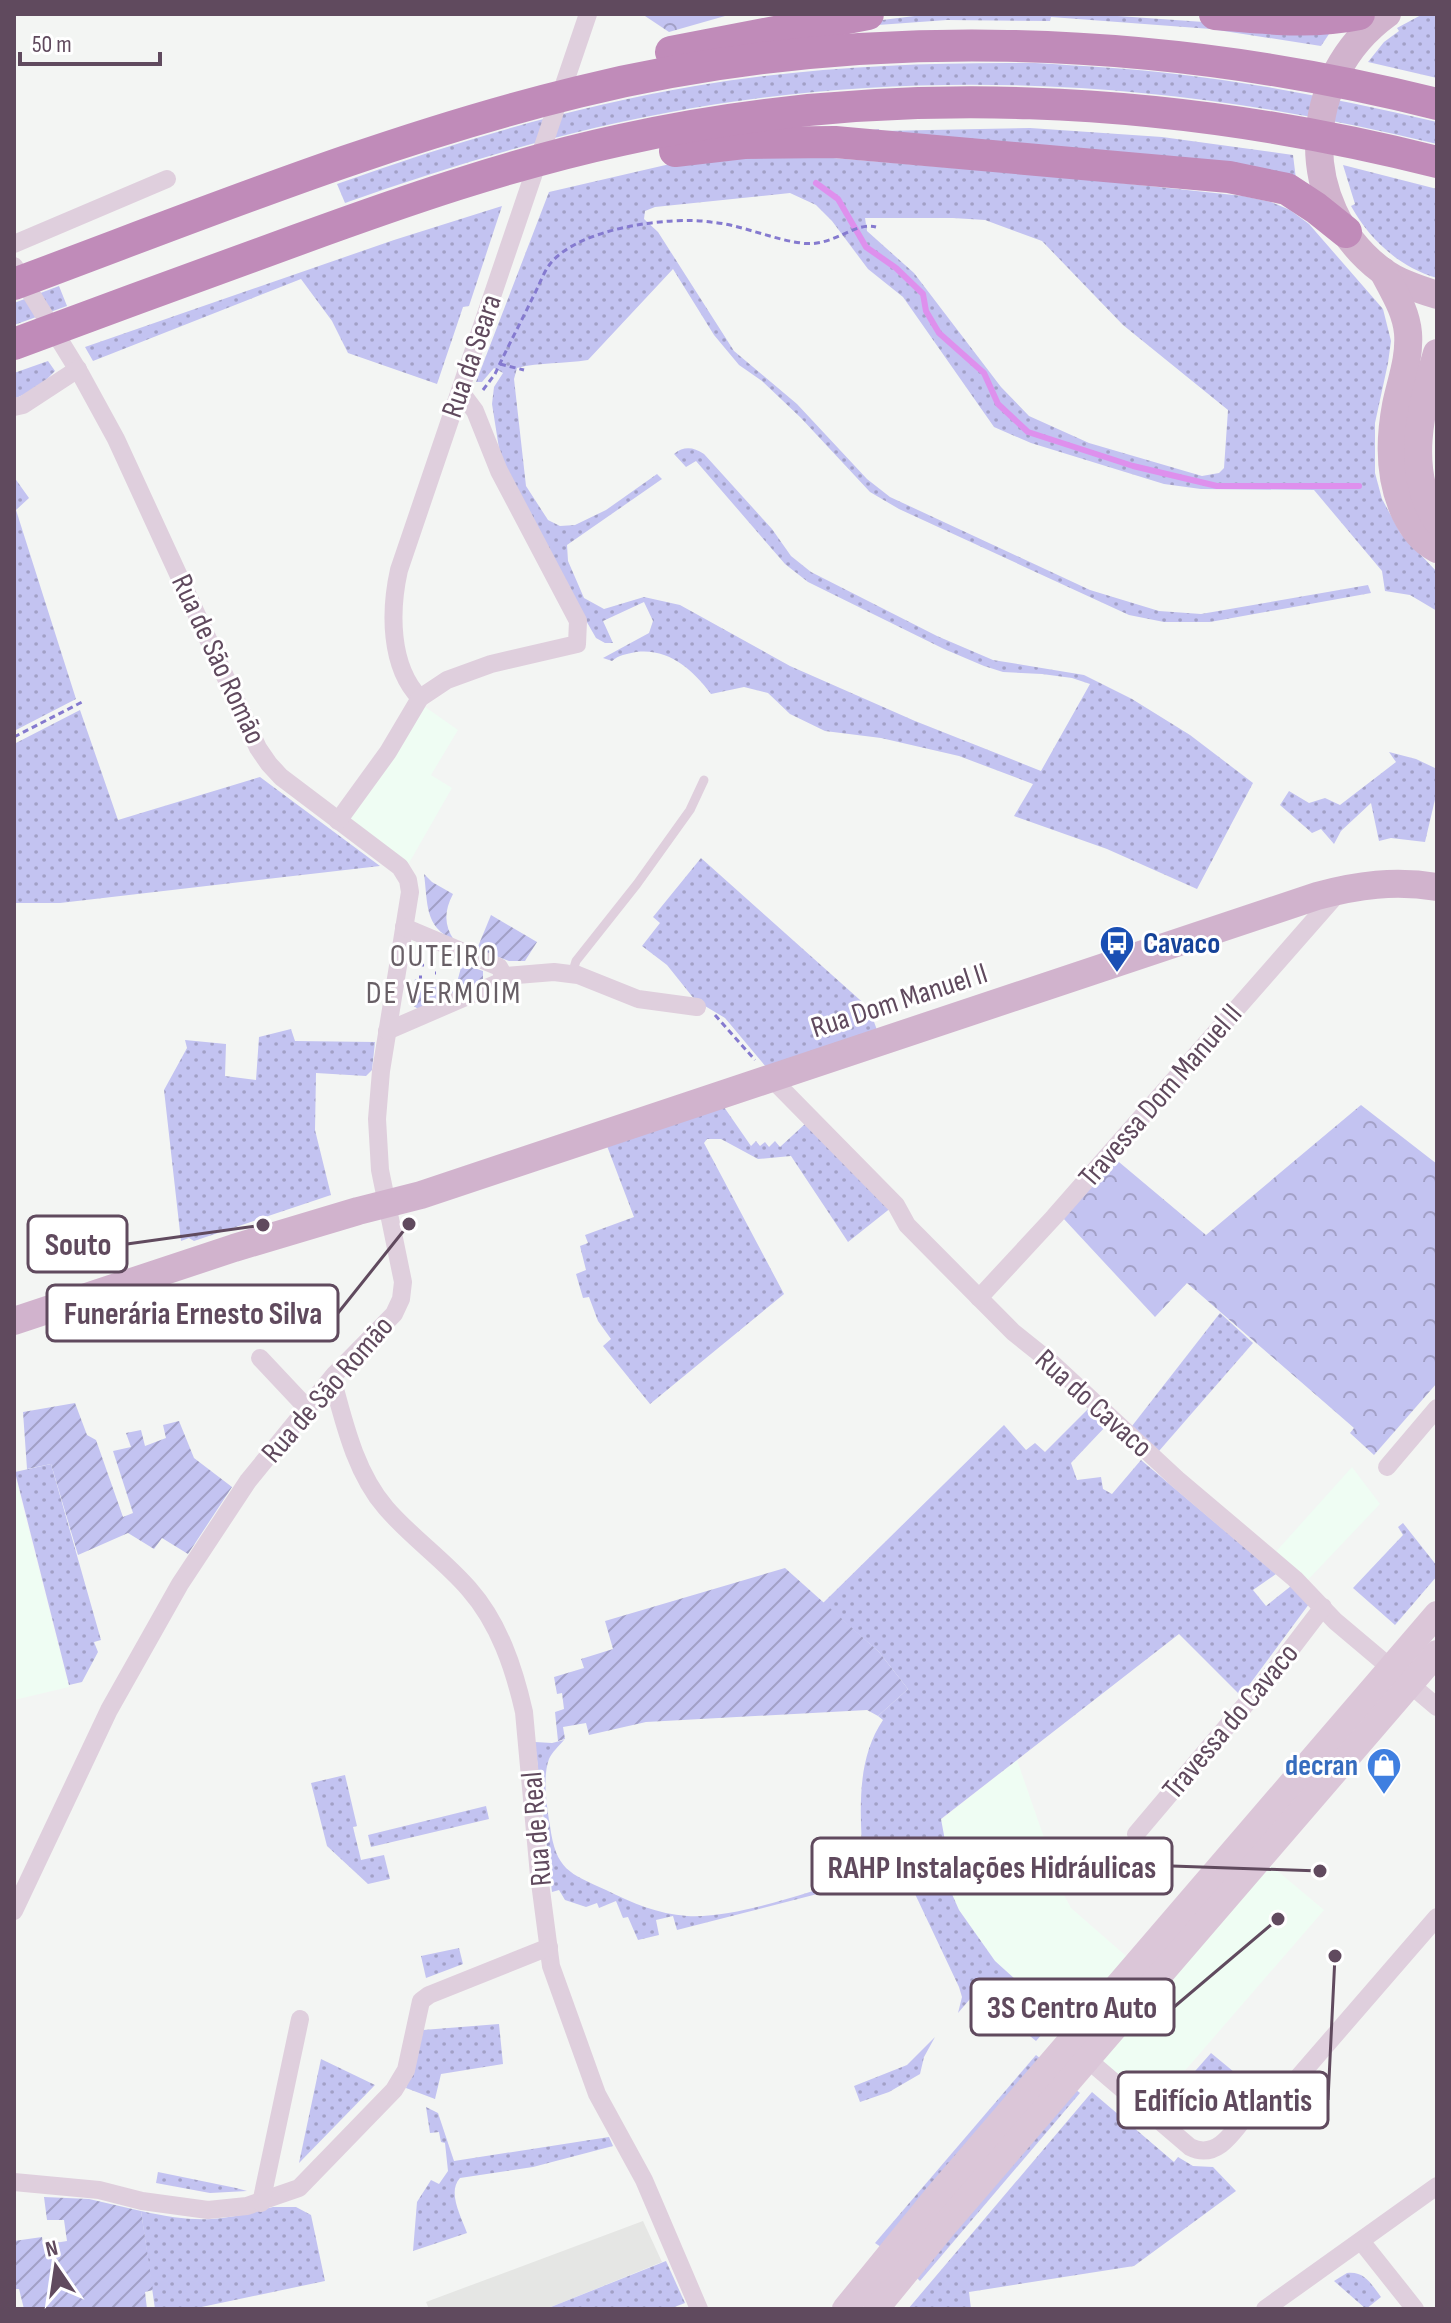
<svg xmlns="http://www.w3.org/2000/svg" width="1451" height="2323" viewBox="0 0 1451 2323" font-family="'Sofia Sans Condensed',sans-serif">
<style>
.commercial{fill:#effdf3}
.education{fill:#e5e6e4}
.grass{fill:url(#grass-dots);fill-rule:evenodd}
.forest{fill:url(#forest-crowns)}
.garden{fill:url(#garden-furrows)}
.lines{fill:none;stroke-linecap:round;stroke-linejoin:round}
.stream{stroke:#de90ed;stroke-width:6}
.path{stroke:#857acf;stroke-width:3;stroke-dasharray:6 4;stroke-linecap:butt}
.lane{stroke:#dfcfdd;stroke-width:9}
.street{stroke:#dfcfdd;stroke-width:18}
.secondary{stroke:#dbc6d8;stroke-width:26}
.primary{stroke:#d1b3cd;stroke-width:28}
.highway{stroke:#c08bb9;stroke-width:32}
.labels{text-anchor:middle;stroke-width:6;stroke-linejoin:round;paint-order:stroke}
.street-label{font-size:30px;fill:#604a5e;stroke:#fff}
.transit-label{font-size:30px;font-weight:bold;fill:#164399;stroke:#fff;text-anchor:start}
.shop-label{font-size:30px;font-weight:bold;fill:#366cbe;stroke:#fff;text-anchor:end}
.neighbourhood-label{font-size:32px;letter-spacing:2px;fill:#685f66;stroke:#fff}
.leader{fill:none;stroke:#604a5e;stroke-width:3}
.callout-dot{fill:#604a5e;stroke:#fff;stroke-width:3}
.callout{fill:#fff;stroke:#604a5e;stroke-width:3}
.callout-label{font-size:32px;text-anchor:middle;font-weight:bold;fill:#604a5e}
</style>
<defs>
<pattern id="grass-dots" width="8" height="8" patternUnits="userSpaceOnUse" patternTransform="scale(2)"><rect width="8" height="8" fill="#c3c3f1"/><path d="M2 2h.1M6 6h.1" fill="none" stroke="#a2a0c6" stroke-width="1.8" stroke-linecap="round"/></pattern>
<pattern id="forest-crowns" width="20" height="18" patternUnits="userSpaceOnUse" patternTransform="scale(2)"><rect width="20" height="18" fill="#c3c3f1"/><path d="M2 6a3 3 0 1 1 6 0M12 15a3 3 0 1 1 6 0" fill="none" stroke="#a2a0c6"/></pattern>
<pattern id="garden-furrows" width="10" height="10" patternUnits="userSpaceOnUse" patternTransform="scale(2)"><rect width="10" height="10" fill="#c3c3f1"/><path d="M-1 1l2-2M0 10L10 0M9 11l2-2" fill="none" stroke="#a2a0c6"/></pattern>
</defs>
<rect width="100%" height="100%" fill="#f3f5f3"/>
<g class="commercial">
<polygon points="421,704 458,730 431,775 452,788 405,870 343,820"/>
<polygon points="1352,1467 1380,1504 1304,1584 1272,1556"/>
<polygon points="14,1472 69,1687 14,1700"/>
<polygon points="1017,1760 1064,1895 1071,1908 1134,1963 1077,2029 1057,2017 995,1961 959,1910 940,1867 948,1857 941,1820"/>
<polygon points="1262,1858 1324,1910 1150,2111 1089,2060"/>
</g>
<polygon class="education" points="643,2221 662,2262 546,2309 429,2309 426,2302"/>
<g class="grass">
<polygon points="931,14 1089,14 1333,31 1333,34 1329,34 1321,46 1211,29 1051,17 1050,21 947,20 864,26 882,20"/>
<polygon points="1423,14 1437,14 1437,78 1368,62 1384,42 1399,31 1397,28"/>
<path d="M1035 63C1082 66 1129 68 1176 74 1264 84 1351 102 1437 122V144C1148 73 860 61 570 134 494 153 419 177 345 203L337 184C454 142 572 107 695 86 807 67 921 62 1035 63Z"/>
<polygon points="1030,128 1162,137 1293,155 1296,179 1265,170 1219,163 1087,157 853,133 879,129 879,131"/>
<path d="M797 155 1074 178 1243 196 1271 202 1290 210 1309 224 1383 309 1391 341 1388 363 1375 423V473L1382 499 1401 534 1437 572V611L1410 595 1385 591 1382 571 1314 490 1201 489 1164 484 1031 443 994 427 903 297 868 269 832 221 816 205 790 193 655 207 645 211 644 219 658 232 734 351 797 404 867 479 890 497 1090 590 1159 611 1201 614 1368 585 1371 593 1210 622H1164L1129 615 899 509 870 492 801 418 762 381 739 365 714 335 673 269 588 360C564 364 540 362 517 368L514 379 526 486 548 520 560 526 575 525 606 510 657 474 662 479 567 545 568 561 584 598 604 609 644 597 680 605 790 666 915 721 1041 771 1090 684 1072 678 1042 674 1003 672 984 666 944 649 808 582 785 564 696 461 686 467 674 454C684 446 693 447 704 454L772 529 791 556 811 572 937 636 993 660 1084 675 1132 699 1190 735 1253 783 1197 889 1107 849 1014 816 1033 784 959 756 881 738 825 731 790 714 768 693 744 687 711 694C692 669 669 648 636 652 626 654 619 655 612 661L603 658 649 633 653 621 644 602 603 621 613 643H605L596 638 544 547 501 461 492 404 494 387 503 373 494 368 482 382H476L549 192 670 164ZM865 218H953L985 220 1042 241 1123 325 1228 410 1224 468 1219 473 1202 476 1089 443 1029 416 1001 387 914 273 867 231Z"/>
<path d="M1343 165 1437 189V278C1399 267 1370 240 1351 206L1355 204Z"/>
<polygon points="502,206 469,306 463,307 437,384 348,353 332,321 301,279 93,361 85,347 394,240"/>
<polygon points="59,286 67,306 14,325 14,303"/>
<polygon points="48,361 55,371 38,388 14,399 14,373"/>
<polygon points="14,477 29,498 16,510 76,699 14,731"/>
<polygon points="80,710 118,820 260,777 380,866 60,903 14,903 14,744"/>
<polygon points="1389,752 1416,759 1437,769 1437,791 1425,842 1391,838 1379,841 1371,803 1341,831 1334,844 1321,829 1312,833 1280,805 1289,791 1309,803 1325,798 1340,805 1396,762"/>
<polygon points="701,858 869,1008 877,1030 766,1067 725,1018 695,1000 667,965 642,946 660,923 653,917"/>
<polygon points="291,1029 295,1041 375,1042 372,1070 366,1076 316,1073 315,1130 331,1195 194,1241 189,1238 181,1241 164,1090 187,1048 185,1040 226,1044 225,1076 256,1080 259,1037"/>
<polygon points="724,1107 751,1146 756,1141 760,1146 765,1142 769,1147 775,1141 780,1147 805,1124 892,1207 848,1242 791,1156 758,1159 721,1139 707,1139 704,1143 784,1294 650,1404 603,1346 611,1339 598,1321 589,1297 583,1298 576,1274 586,1270 580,1246 588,1243 585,1235 634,1217 607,1146"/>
<polygon points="1220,1313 1253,1343 1159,1451 1132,1426"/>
<path d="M1088 1409 1106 1426 1071 1463 1077 1480 1101 1477 1103 1489 1112 1494 1141 1460 1276 1574 1253 1590 1266 1606 1291 1586 1309 1604 1241 1696 1179 1634 941 1819 948 1857 940 1867 959 1910 995 1961 1057 2017 1036 2041 976 1992 958 2013 962 1997 959 1987 907 1877 856 1884 677 1930 673 1916 656 1920 659 1935 638 1940 628 1917 623 1918 616 1901 599 1908 597 1903 586 1907 565 1900 559 1890 552 1892 535 1742 552 1743 564 1740C559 1746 552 1752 549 1759 542 1778 547 1807 550 1826 556 1870 569 1873 606 1890 632 1903 658 1914 687 1916 737 1919 806 1892 855 1878L863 1868C861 1818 854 1763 883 1720L878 1716 908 1689 879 1652 823 1603 1004 1425 1026 1450 1035 1443 1045 1452Z"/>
<polygon points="51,1464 101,1640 94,1642 98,1652 82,1682 69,1685 15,1472"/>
<polygon points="1403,1523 1437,1566 1437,1576 1395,1625 1353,1588 1403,1535 1398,1527"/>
<polygon points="345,1775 357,1826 353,1827 361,1860 384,1855 390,1879 368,1884 327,1846 311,1783"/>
<polygon points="486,1806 489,1819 371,1847 368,1835"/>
<polygon points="459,1948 463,1964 426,1978 421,1956"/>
<polygon points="499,2024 503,2064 441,2074 435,2099 406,2088 423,2030"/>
<polygon points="935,2037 924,2057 920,2074 889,2092 860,2102 854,2086 907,2065"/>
<polygon points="1211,2053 1251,2086 1236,2104 1230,2100 1209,2125 1174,2095"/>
<polygon points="1036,2055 1041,2059 881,2247 875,2243"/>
<polygon points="321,2059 375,2085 299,2163"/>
<polygon points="1075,2089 1080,2093 920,2281 915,2276"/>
<polygon points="1092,2092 1174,2162 1178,2157 1193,2166 1213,2167 1236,2191 1134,2266 969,2292 971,2309 908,2309"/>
<path d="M426 2107 438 2113 454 2161 609 2137 613 2146 533 2167 460 2178C447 2192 461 2216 467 2233L413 2251 417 2202 431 2180 439 2184 448 2171 445 2143 441 2142 439 2132 430 2133Z"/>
<polygon points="158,2172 236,2188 247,2191 210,2193 156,2183"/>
<path d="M273 2207H296L311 2215 325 2281 192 2309H155L141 2211C196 2223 218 2222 273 2207Z"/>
<polygon points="666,2261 685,2303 669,2309 546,2309"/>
<path d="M1347 2273C1365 2271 1371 2284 1381 2297L1366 2309 1334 2281Z"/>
</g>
<g class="forest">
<polygon points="642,14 732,14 669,32"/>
<polygon points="1361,1105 1437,1164 1437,1383 1374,1455 1350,1433 1354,1428 1187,1283 1155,1317 1063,1218 1113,1157 1206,1235"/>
</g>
<g class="garden">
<path d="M424 874 432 882 453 894C444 911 444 925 454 940 424 927 428 903 424 874Z"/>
<polygon points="491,915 537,942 525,961 509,961 477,949"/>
<polygon points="462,964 483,971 483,981 418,1009 411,1004 415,979 456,986"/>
<polygon points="75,1403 87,1435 96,1440 123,1517 133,1513 113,1451 131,1447 126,1433 141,1430 145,1446 166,1438 163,1425 179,1421 194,1458 232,1487 188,1554 162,1538 154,1549 128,1533 78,1555 51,1464 27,1469 23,1412"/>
<polygon points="785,1568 879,1652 908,1689 878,1716 867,1710 646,1722 589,1735 586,1723 563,1727 565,1739 558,1741 555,1712 564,1709 562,1693 557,1694 554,1677 584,1668 581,1659 613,1649 605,1621"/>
<polygon points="44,2197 89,2199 141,2211 153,2290 145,2292 147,2309 24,2309 19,2289 14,2289 14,2241 42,2237 43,2245 67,2241 64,2220 47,2220"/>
</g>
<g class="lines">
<polyline class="stream" points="816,183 838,199 866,247 896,268 923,294 926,311 939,333 984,373 998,404 1028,432 1133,466 1217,486 1359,486"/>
<g class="path">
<polyline points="500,364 524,370"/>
<path d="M483 390 495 374C507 348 521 322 533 297 539 286 543 273 550 264 578 228 669 216 711 222 742 225 771 239 801 243 833 248 854 221 876 227"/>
<polyline points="14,737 82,702"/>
<polyline points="421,965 424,965"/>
<polyline points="435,973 436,973"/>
<polyline points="419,977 422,977"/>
<polyline points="715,1015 755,1060"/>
<polyline points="1242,2308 1243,2309"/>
</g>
<polyline class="lane" points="572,974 576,961 637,884 690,810 704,780"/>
<g class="street">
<polyline points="14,244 167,179"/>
<polyline points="14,266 81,375 116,439 258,748 269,764 281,777 400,867 408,880 410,892 381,1071 377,1119 380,1170 403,1282 401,1299 394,1314 335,1374 248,1481 180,1584 109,1710 14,1911"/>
<polyline points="14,407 23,405 78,369"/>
<path d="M420 698C389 666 390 610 399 570L588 14"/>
<polyline points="338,821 388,752 420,698 447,680 491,664 577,644 578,621 499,471 475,411 460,391"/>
<polyline points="404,927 499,967 504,976"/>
<polyline points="504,976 554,972 578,975 638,999 697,1007"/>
<polyline points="387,1031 498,983 504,976"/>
<polyline points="771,1078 896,1205 907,1225 1013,1332 1053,1364 1177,1479 1295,1579 1335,1621 1437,1707"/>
<polyline points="979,1298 1054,1217 1338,893"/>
<polyline points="260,1358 307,1408"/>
<path d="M332 1378C344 1422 355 1472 386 1508 411 1537 444 1560 469 1589 499 1623 514 1668 524 1712L539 1875 551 1966 597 2094 644 2180 699 2309"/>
<polyline points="1387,1467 1437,1408"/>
<polyline points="1136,1834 1278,1666 1323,1607"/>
<path d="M1087 2059 1190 2147C1225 2165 1243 2110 1266 2093 1275 2087 1287 2087 1295 2081L1437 1917"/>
<polyline points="14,2182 99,2190 142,2201 208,2210 247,2206 299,2188 394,2090 406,2070 421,2001 429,1995 549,1947"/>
<polyline points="261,2203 300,2019"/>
<polyline points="1361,2241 1415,2309"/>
<polyline points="1265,2309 1437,2186"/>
</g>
<g class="secondary">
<polyline points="845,2309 937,2196 1437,1614"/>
<polyline points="876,2309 944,2226 1437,1653"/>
</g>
<g class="primary">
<path d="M1387 14C1300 77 1295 204 1381 270 1397 282 1418 289 1437 295"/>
<path d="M1383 271C1393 291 1406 310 1408 333 1410 358 1401 381 1396 405 1389 442 1389 479 1405 513 1413 529 1421 540 1437 549"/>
<path d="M1437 353C1421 408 1404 470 1437 521"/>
<path d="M14 1321 234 1248 358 1211 421 1195 1317 896C1358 885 1395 880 1437 887"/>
</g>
<g class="highway">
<path d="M1215 14C1263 18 1311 24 1359 14"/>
<polyline points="671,52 868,14"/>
<polyline points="675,151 744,143 835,142 1229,177 1287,189 1316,208 1346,232"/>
<path d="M14 284C200 215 385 139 578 92 859 23 1157 34 1437 104"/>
<path d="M14 344C108 309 203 274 297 240 404 201 510 164 621 140 891 80 1170 95 1437 162"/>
</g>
</g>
<defs>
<g id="bus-pin" transform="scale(1.8)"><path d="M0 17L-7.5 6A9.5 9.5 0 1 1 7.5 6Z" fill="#1a4fb4" stroke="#fff"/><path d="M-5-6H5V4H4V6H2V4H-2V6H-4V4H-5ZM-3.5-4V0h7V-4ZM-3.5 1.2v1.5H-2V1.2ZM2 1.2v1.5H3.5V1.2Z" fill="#fff"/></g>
<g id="shop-pin" transform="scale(1.8)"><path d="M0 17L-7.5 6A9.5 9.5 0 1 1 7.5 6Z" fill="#3f7fe0" stroke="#fff"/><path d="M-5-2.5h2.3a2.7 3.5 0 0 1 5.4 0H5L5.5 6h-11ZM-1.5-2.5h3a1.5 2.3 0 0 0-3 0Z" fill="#fff"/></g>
</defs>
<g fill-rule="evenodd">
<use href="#bus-pin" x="1117" y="943"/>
<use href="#shop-pin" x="1384" y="1765"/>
</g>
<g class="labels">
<g class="street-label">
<text transform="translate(471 356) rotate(-71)" y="10">Rua da Seara</text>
<text transform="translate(219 659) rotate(65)" y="10">Rua de São Romão</text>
<text transform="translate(899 1000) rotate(-18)" y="10">Rua Dom Manuel II</text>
<text transform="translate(1160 1095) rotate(-49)" y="10">Travessa Dom Manuel II</text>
<text transform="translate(327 1389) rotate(-49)" y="10">Rua de São Romão</text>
<text transform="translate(1094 1403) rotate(42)" y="10">Rua do Cavaco</text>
<text transform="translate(1230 1721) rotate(-50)" y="10">Travessa do Cavaco</text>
<text transform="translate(536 1829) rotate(-95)" y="10">Rua de Real</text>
</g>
<g class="transit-label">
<text x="1143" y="953">Cavaco</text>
</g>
<g class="shop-label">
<text x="1358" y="1775">decran</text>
</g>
<g class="neighbourhood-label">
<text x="444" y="966">OUTEIRO<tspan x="444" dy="37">DE VERMOIM</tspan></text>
</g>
</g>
<path class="leader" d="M263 1225L127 1244M409 1224L338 1313M1320 1871L1172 1866M1278 1919L1174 2007M1335 1956L1328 2100"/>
<g class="callout-dot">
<circle cx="263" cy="1225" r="8"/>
<circle cx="409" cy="1224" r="8"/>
<circle cx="1320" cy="1871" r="8"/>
<circle cx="1278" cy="1919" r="8"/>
<circle cx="1335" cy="1956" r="8"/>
</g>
<g class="callout">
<rect x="28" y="1216" width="99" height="56" rx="8"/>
<rect x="47" y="1285" width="291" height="56" rx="8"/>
<rect x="812" y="1838" width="360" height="56" rx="8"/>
<rect x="971" y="1979" width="203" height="56" rx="8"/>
<rect x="1118" y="2072" width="210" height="56" rx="8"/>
</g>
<g class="callout-label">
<text x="78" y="1255">Souto</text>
<text x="193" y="1324">Funerária Ernesto Silva</text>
<text x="992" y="1878">RAHP Instalações Hidráulicas</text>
<text x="1072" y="2018">3S Centro Auto</text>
<text x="1223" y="2111">Edifício Atlantis</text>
</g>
<rect width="1451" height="2323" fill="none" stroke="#604a5e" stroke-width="32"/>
<g transform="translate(56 2267) rotate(347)" stroke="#ffffff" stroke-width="6" paint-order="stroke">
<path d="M0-6L14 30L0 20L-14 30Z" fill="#604a5e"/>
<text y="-12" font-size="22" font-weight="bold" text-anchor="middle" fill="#604a5e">N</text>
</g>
<path d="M20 52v12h140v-12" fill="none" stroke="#604a5e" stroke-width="4"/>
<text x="32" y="52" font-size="24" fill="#604a5e" stroke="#ffffff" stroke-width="6" paint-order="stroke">50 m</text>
</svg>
